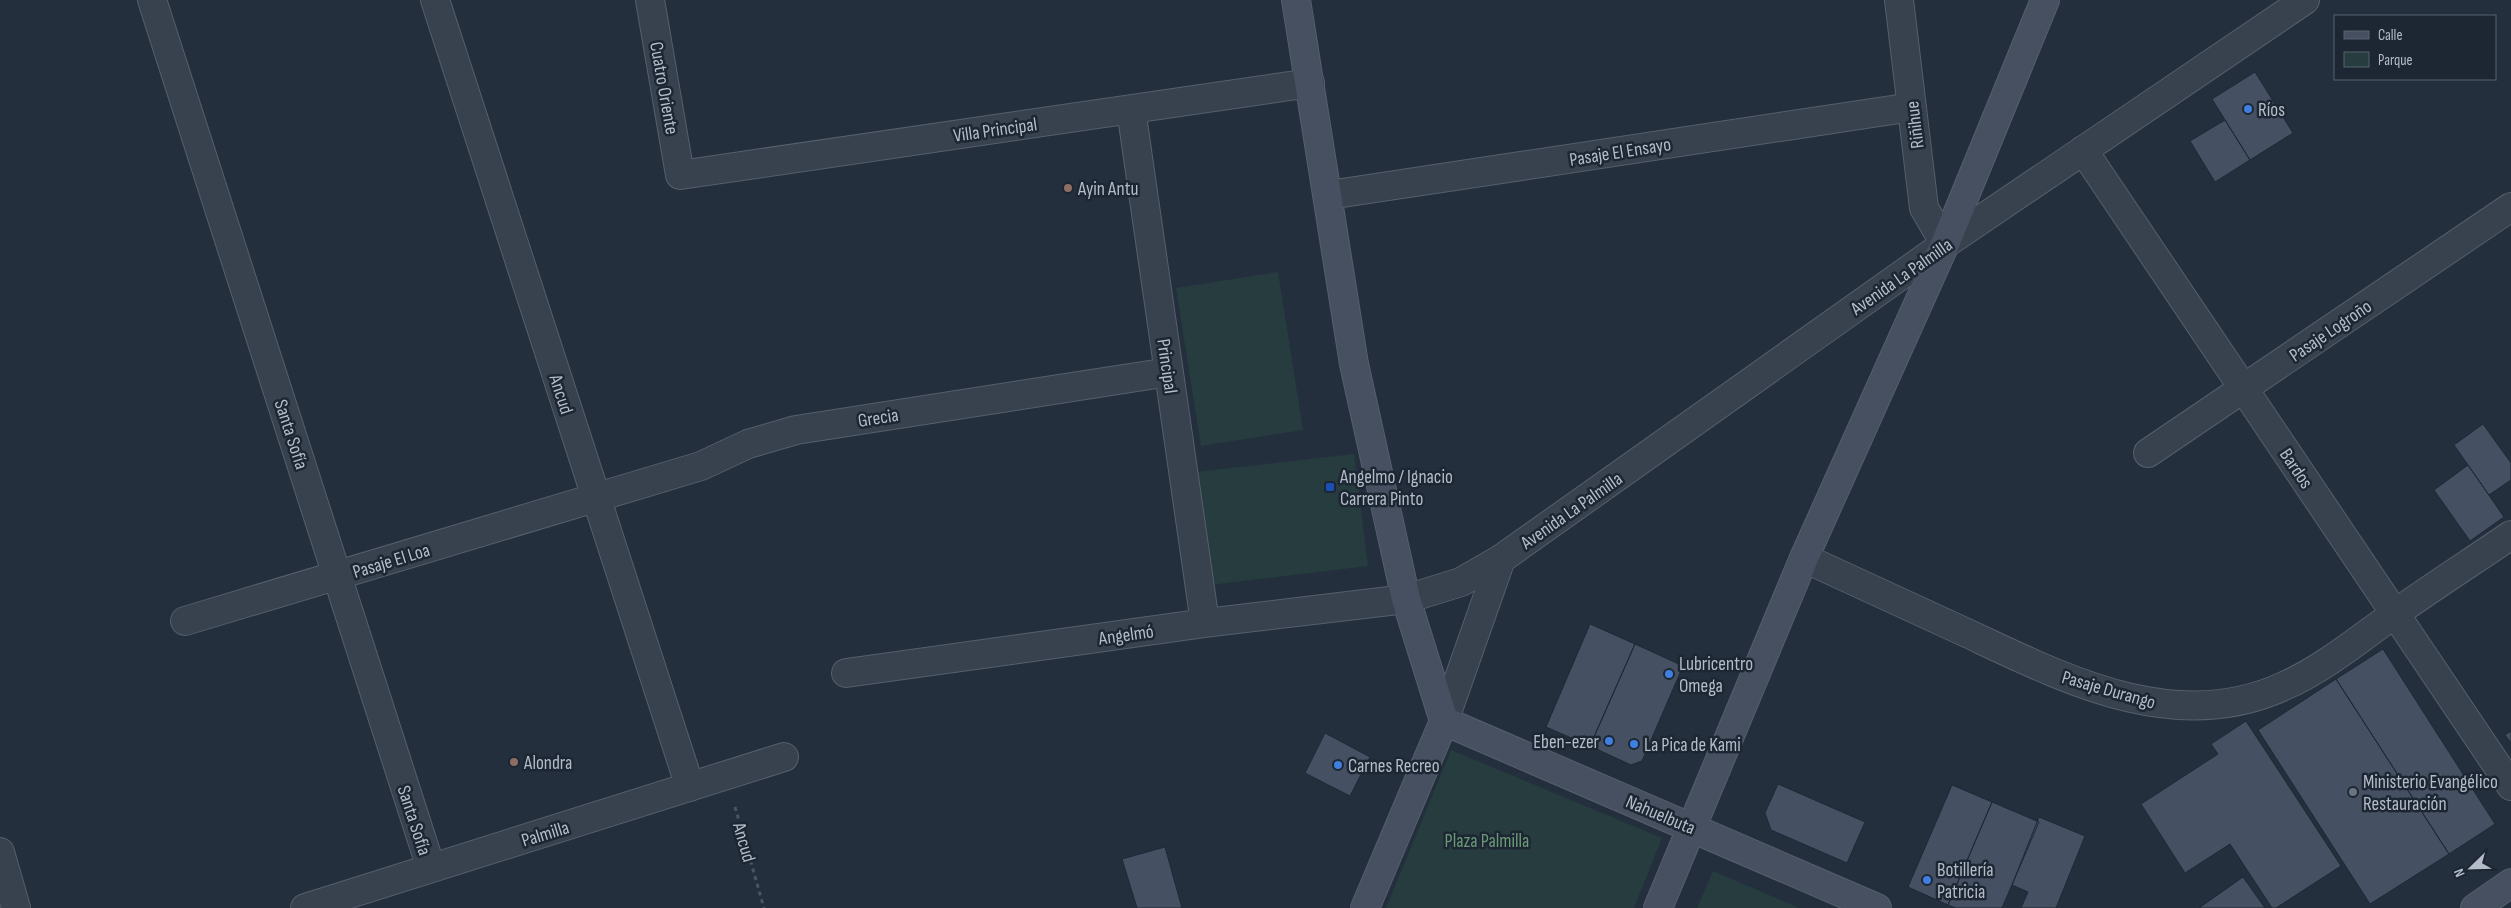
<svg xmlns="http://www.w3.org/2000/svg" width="2511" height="908" font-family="'Sofia Sans Condensed',sans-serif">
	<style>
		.green { fill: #263c3f }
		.building { fill: #455162; stroke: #1f2835 }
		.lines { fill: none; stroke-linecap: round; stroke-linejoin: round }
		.minor-casing { stroke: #565f6c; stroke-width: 30 }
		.tertiary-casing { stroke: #565f6c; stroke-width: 30 }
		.secondary-casing { stroke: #565f6c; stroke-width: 30 }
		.path { stroke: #44595c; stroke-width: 3; stroke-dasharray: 4 4; stroke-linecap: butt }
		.minor { stroke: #38414e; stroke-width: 28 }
		.tertiary { stroke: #38414e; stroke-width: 28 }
		.secondary { stroke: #465061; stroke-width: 28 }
		.shop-dot { fill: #3f7fe0; stroke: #1d2633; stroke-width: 2 }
		.education-dot { fill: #8d6e63; stroke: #1d2633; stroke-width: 2 }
		.transit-dot { fill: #1a4fb4; stroke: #1d2633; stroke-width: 2 }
		.worship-dot { fill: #6b7280; stroke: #1d2633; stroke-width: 2 }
		.labels { text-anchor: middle; stroke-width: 5; stroke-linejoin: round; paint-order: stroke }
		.street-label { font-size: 19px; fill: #b4bcc9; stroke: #1d2633 }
		.poi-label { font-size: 19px; fill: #b4bcc9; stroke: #1d2633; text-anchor: start }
		.park-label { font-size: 19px; fill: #6b9a76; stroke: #1d2633 }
	</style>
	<rect width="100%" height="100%" fill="#242f3e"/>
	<!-- green -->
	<path class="green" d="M1278 272 1303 430 1201 446 1176 288Z
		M1354 454 1368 566 1210 585 1196 472Z
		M1451 750 1662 838 1634 908H1386Z
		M1713 871 1799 908H1697Z"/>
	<!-- building -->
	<path class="building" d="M2255 72 2293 133 2250 160 2212 99Z
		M2225 120 2250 160 2215 182 2190 141Z
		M2483 424 2511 463V480L2489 495 2454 445Z
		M2468 465 2504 517 2470 541 2434 490Z
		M1590 624 1635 644 1590 746 1546 727Z
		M1635 644 1683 666 1642 761 1631 765 1590 746Z
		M2383 649 2495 824 2449 854 2336 679Z
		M2336 679 2449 854 2370 904 2258 730Z
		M2246 721 2341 866 2276 908H2272L2230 844 2185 873 2141 804 2218 754 2211 744Z
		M2511 731V743L2505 735Z
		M1325 733 1370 757 1350 796 1305 773Z
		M1778 784 1865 822 1847 863 1771 830 1765 813Z
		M1952 785 1992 802 1948 905 1908 887Z
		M1992 802 2039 822 2002 908H1956L1948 905Z
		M2039 817 2085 836 2056 908H2021L2028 892 2012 885Z
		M1165 847 1182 908H1137L1122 859Z
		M2243 877 2265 908H2199Z"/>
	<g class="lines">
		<defs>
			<path id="minor" d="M152 0 431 868
				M435 0 690 787
				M650 0 680 175 1310 83
				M1899 0 1924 208 1945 244
				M1131 109 1205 623
				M2083 150 2511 786
				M1329 195 1912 107
				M2148 453 2511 207
				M1804 558C1859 583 1914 609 1969 634 2067 680 2176 736 2284 686 2325 668 2360 638 2396 613 2434 586 2473 561 2511 535
				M185 621 701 466 748 444 796 430 1169 372
				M846 673 1205 623 1406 599
				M1444 721 1501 559
				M0 852 16 908
				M305 908 784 757"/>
			<path id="tertiary" d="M1406 599 1461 582 1501 559 1945 244 2305 0"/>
			<path id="secondary" d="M1296 0 1354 364 1406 599 1444 721 1365 908
				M1444 721 1877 908
				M1658 908 1804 558 1945 244 2045 0
				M2475 908 2511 883"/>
		</defs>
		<!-- minor casing -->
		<use href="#minor" class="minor-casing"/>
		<!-- tertiary casing -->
		<use href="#tertiary" class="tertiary-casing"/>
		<!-- secondary casing -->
		<use href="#secondary" class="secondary-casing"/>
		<!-- path -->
		<path class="path" d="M735 807 764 908"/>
		<!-- minor -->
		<use href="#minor" class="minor"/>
		<!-- tertiary -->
		<use href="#tertiary" class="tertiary"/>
		<!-- secondary -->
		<use href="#secondary" class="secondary"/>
	</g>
	<!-- markers -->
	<g class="shop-dot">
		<circle cx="2248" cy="109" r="5"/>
		<circle cx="1669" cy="674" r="5"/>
		<circle cx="1609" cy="741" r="5"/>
		<circle cx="1634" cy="744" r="5"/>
		<circle cx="1338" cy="765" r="5"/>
		<circle cx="1927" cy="880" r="5"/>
	</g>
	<g class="education-dot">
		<circle cx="1068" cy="188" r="5"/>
		<circle cx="514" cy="762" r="5"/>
	</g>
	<rect class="transit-dot" x="1325" y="482" width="10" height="10" rx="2.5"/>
	<circle class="worship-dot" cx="2353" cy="792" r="5"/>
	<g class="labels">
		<!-- street labels -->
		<g class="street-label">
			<text transform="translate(665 88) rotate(80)" y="7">Cuatro Oriente</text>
			<text transform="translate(1914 125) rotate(-97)" y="7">Riñihue</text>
			<text transform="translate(995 129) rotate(-8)" y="7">Villa Principal</text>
			<text transform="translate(1620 151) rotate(-9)" y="7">Pasaje El Ensayo</text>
			<text transform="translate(1901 276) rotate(-35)" y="7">Avenida La Palmilla</text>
			<text transform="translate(2330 330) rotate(-34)" y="7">Pasaje Logroño</text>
			<text transform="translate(1168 366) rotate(82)" y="7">Principal</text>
			<text transform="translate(562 394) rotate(72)" y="7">Ancud</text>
			<text transform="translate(878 417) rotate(-9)" y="7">Grecia</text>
			<text transform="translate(292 434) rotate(72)" y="7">Santa Sofía</text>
			<text transform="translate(2297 468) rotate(56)" y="7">Bardos</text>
			<text transform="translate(1571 510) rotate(-35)" y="7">Avenida La Palmilla</text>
			<text transform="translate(391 560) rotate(-17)" y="7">Pasaje El Loa</text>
			<text transform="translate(1126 634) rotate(-8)" y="7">Angelmó</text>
			<text transform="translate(2109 689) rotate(16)" y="7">Pasaje Durango</text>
			<text transform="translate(1661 814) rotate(23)" y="7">Nahuelbuta</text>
			<text transform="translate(415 820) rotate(72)" y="7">Santa Sofía</text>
			<text transform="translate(545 833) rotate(-17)" y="7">Palmilla</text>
			<text transform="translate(745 842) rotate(74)" y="7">Ancud</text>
		</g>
		<!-- poi labels -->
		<g class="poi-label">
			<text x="2258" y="116">Ríos</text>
			<text x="1078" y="195">Ayin Antu</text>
			<text x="1340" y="483">Angelmo / Ignacio<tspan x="1340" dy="22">Carrera Pinto</tspan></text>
			<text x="1679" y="670">Lubricentro<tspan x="1679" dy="22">Omega</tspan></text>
			<text x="1599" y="748" text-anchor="end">Eben-ezer</text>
			<text x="1644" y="751">La Pica de Kami</text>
			<text x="524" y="769">Alondra</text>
			<text x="1348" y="772">Carnes Recreo</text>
			<text x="2363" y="788">Ministerio Evangélico<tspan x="2363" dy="22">Restauración</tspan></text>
			<text x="1937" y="876">Botillería<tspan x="1937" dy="22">Patricia</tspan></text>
		</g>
		<!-- park labels -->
		<g class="park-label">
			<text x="1487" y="847">Plaza Palmilla</text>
		</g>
	</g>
	<!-- legend -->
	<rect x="2334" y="15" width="162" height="65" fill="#1d2633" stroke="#59626f"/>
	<rect x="2344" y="31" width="25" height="8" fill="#465061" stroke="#59626f"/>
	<text x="2378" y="40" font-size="15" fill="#b4bcc9">Calle</text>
	<rect x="2344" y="52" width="25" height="15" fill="#263c3f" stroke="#59626f"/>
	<text x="2378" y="65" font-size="15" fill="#b4bcc9">Parque</text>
	<!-- north arrow -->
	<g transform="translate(2471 868) rotate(247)" stroke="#1d2633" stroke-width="4" paint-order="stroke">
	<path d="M0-4L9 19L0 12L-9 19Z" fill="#b4bcc9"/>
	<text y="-8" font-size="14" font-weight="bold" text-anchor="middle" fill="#b4bcc9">N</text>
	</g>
</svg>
